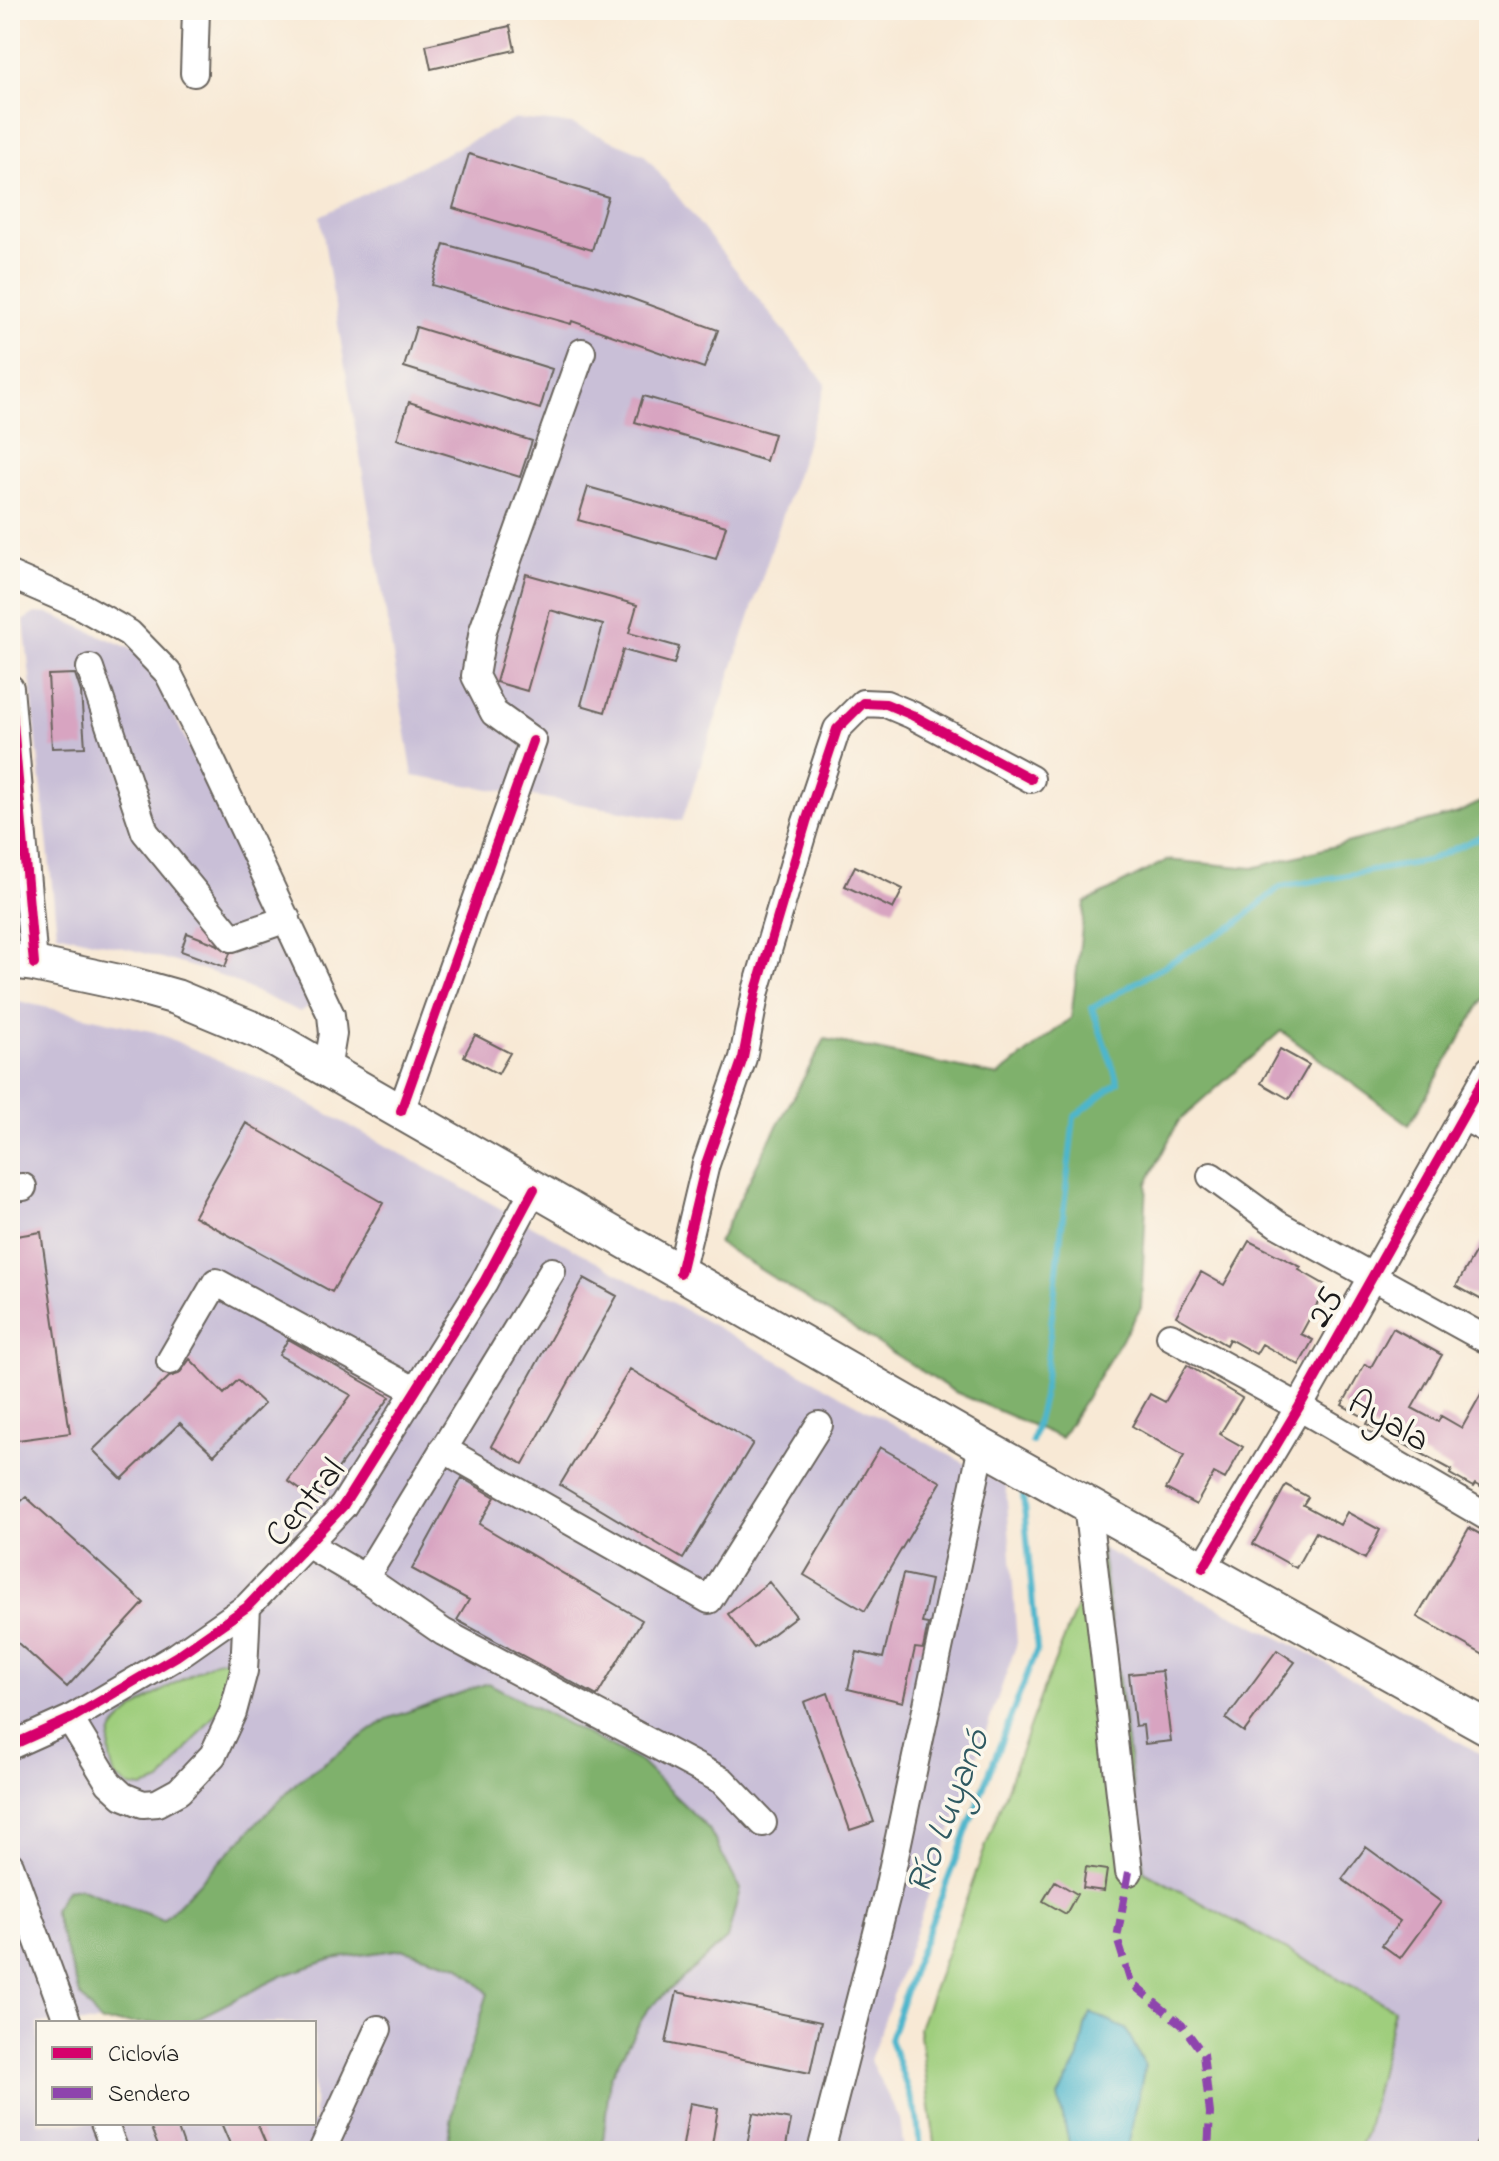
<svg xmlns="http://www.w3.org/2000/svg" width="1499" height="2161" font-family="'Indie Flower',sans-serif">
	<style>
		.industrial { fill: #c9bfd7; fill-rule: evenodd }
		.green { fill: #9fce7d; stroke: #5e754c; stroke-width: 2 }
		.forest { fill: #7fb16c; stroke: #4e6644; stroke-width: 2 }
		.water { fill: #4eb6cc; stroke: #356974; stroke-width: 2 }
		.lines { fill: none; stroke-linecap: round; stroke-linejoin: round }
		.stream { stroke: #4eb6cc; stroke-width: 6 }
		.building { fill: #d8a4c1 }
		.minor-casing { stroke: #69645d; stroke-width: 30 }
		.major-casing { stroke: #69645d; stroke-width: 38 }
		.minor { stroke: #fff; stroke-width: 26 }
		.major { stroke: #fff; stroke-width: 34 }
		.quiet { stroke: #8e44ad; stroke-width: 8; stroke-dasharray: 16 8; stroke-linecap: butt }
		.cycleway-casing { stroke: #fbf7ec; stroke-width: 15 }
		.cycleway { stroke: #d6006c; stroke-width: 10 }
		.labels { text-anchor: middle; stroke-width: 7; stroke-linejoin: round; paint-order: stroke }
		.street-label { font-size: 36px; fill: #1c1c1c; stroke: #fbf7ec }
		.water-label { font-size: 38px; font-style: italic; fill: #305a62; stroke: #fbf7ec }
	</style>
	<rect width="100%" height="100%" fill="#fbf7ec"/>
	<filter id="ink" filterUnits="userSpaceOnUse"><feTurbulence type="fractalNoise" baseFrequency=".0125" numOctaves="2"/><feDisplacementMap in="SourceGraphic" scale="16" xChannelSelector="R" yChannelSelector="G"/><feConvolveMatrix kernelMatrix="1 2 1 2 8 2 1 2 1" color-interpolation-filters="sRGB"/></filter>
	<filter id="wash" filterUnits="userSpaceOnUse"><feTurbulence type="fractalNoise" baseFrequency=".006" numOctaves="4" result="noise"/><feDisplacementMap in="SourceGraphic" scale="32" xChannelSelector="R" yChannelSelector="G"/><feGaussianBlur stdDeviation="1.8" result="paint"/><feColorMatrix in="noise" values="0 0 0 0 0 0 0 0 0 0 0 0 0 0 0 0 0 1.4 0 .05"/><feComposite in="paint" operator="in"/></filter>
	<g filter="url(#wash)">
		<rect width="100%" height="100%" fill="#f8e9d5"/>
		<!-- industrial -->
		<path class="industrial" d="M515 119 572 124 644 154 826 384 682 821 413 776 320 216Z
			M35 613 50 614 146 655 310 1006 300 1012 214 973 133 950 57 933 24 620Z
			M10 1002H22L155 1032 279 1087 1006 1486 1017 1643 870 2061 900 2119 904 2151H10ZM38 2023H314V2123H38Z
			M1101 1548 1307 1652 1489 1759V2151H1357L1366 2133 1394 2009 1144 1871Z"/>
		<!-- green -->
		<path class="green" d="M1101 1548 1144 1871 1394 2009 1366 2133 1357 2151H936L919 2028 1043 1690Z
			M226 1659 233 1667 226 1700 161 1782 143 1788 129 1786 115 1777C110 1762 107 1749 112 1733 120 1710 192 1674 215 1661Z"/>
		<!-- forest -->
		<path class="forest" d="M1489 798V990L1409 1125 1281 1031 1178 1122 1147 1183 1141 1308 1061 1438 955 1392 718 1243 766 1147 825 1039 998 1076 1071 1018 1085 903 1167 860 1253 868 1458 813Z
			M488 1683 639 1761 709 1829 740 1889 727 1939 647 2010 610 2077 602 2151H446L456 2094 488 1993 459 1966 402 1949 332 1959 282 1976 188 2023H101L80 1995 53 1910 66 1890 79 1888 163 1920 297 1782 387 1719Z"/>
		<!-- water -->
		<path class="water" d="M1091 2013 1126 2029 1145 2066 1127 2151H1071L1058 2097 1079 2058 1085 2026Z"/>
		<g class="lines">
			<!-- stream -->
			<path class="stream" d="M1032 1442 1043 1397 1074 1117 1118 1082 1092 1008 1236 924 1280 887 1427 861 1489 833
				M920 2151 917 2117 890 2039 914 1967 1037 1649 1022 1484"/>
		</g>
		<g id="blocks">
			<!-- building -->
			<path class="building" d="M510 26 515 50 431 69 426 45Z
				M469 154 608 197 592 250 453 208Z
				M444 244 597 286 718 330 704 368 572 321 571 324 432 285Z
				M416 327 552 369 540 409 404 367Z
				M643 396 774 434 766 461 635 422Z
				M409 402 532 441 520 477 397 439Z
				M588 487 726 526 716 559 578 520Z
				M526 574 637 605 629 633 679 647 674 664 623 650 605 712 581 705 603 625 550 610 527 691 496 682Z
				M75 674 81 692 85 747 52 748 48 675Z
				M855 866 903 889 893 909 845 886Z
				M187 933 216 944 230 953 225 967 181 951Z
				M475 1035 510 1053 498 1074 464 1056Z
				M1280 1049 1309 1065 1289 1099 1261 1083Z
				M246 1123 383 1203 332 1292 194 1216Z
				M1489 1229V1304L1456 1286Z
				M41 1232 70 1433 10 1441V1237Z
				M1249 1241 1301 1267 1299 1270 1327 1286 1301 1334 1313 1340 1299 1365 1262 1344 1256 1354 1229 1339 1226 1345 1176 1316 1201 1272 1224 1285Z
				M584 1278 617 1296 523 1464 491 1446Z
				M1393 1328 1442 1355 1412 1408 1438 1422 1441 1416 1462 1428 1489 1380V1492L1475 1484 1473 1487 1450 1474 1452 1470 1367 1424 1369 1420 1342 1405 1365 1364 1371 1367Z
				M288 1339 390 1397 315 1500 288 1481 351 1395 279 1355Z
				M190 1359 224 1394 238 1380 264 1404 214 1455 180 1423 122 1479 93 1450 169 1377 179 1374Z
				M1187 1365 1242 1398 1220 1434 1243 1447 1225 1479 1214 1473 1196 1505 1166 1489 1184 1456 1132 1426 1150 1394 1165 1402Z
				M630 1369 753 1443 683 1559 560 1485Z
				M880 1447 941 1482 865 1611 804 1575Z
				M462 1478 495 1497 479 1524 642 1620 597 1696 457 1620 469 1600 412 1569Z
				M1286 1485 1308 1497 1303 1505 1340 1525 1347 1512 1380 1530 1365 1559 1316 1532 1296 1568 1253 1544Z
				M26 1497 144 1603 67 1687 10 1636V1511Z
				M1469 1528 1489 1539V1658L1417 1617Z
				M903 1574 931 1580 922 1623 928 1624 923 1649 915 1648 903 1702 848 1689 857 1652 883 1658Z
				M769 1582 796 1616 754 1648 728 1614Z
				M1277 1650 1295 1662 1244 1732 1226 1719Z
				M1162 1671 1171 1741 1145 1744 1143 1725 1135 1726 1129 1674Z
				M828 1693 874 1822 850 1830 804 1702Z
				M1366 1847 1441 1902 1400 1958 1382 1945 1400 1921 1342 1879Z
				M1086 1867 1107 1870 1104 1891 1083 1888Z
				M1055 1881 1077 1894 1066 1914 1043 1901Z
				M677 1992 821 2022 810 2073 666 2043Z
				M690 2103 718 2108 711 2151H682Z
				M753 2113 791 2120 785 2151H746Z
				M149 2123H176L186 2151H160Z
				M221 2123H257L269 2151H233Z"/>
		</g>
	</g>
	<g filter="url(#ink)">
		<use href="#blocks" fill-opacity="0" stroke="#69645d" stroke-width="2"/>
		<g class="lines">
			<defs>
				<path id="minor" d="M194 73 196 10
					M10 575 79 605 129 633 168 673 199 734 331 1015 333 1034 327 1070
					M90 668 145 832 232 938 287 919
					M10 688 34 964
					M401 1111 533 741 494 713 475 676 483 630 582 352
					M1462 1116 1489 1131
					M1211 1176 1277 1224 1489 1341
					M10 1188 23 1187
					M680 1273 706 1164 743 1058 756 991 806 822 837 729 863 703 886 704 912 715 1031 779
					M1170 1336 1299 1407 1489 1518
					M170 1361 216 1282 416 1391
					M443 1449 709 1600 819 1425
					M1087 1504 1129 1872
					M307 1544 365 1578 443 1632 723 1781 763 1823
					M1203 1568 1299 1407 1489 1070
					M365 1578 552 1271
					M70 1719 109 1783 123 1796 143 1804 157 1803 179 1791 213 1755 233 1712 244 1671 247 1607
					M10 1746 70 1719 177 1656 247 1607 307 1544 343 1506 484 1282 534 1189
					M10 1865 68 2023
					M104 2123 115 2151
					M322 2151 378 2029
					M821 2151 887 1894 982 1446
					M1488 2151 1489 2149"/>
				<path id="major" d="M10 961 34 964 133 985 176 997 265 1034 982 1446 1489 1728"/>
			</defs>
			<!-- minor casing -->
			<use href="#minor" class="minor-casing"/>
			<!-- major casing -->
			<use href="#major" class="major-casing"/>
			<!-- minor -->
			<use href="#minor" class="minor"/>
			<!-- major -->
			<use href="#major" class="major"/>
			<!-- quiet -->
			<path class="quiet" d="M1129 1872 1117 1938 1131 1983 1182 2025 1203 2054 1210 2113 1208 2151"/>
			<defs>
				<path id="cycleway" d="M10 688 34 964
					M401 1111 533 741
					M680 1273 706 1164 743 1058 756 991 806 822 837 729 863 703 886 704 912 715 1031 779
					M1203 1568 1299 1407 1489 1070
					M10 1746 70 1719 177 1656 247 1607 307 1544 343 1506 484 1282 534 1189"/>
			</defs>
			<!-- cycleway casing -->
			<use href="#cycleway" class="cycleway-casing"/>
			<!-- cycleway -->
			<use href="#cycleway" class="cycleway"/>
		</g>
	</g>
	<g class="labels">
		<!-- street labels -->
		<g class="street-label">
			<text transform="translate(1323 1306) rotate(-61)" y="13">25</text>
			<text transform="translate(1390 1419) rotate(30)" y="13">Ayala</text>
			<text transform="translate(303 1501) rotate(-50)" y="13">Central</text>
		</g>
		<!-- water labels -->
		<g class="water-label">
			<text transform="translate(946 1811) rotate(-69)" y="13">Río Luyanó</text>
		</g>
	</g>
	<!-- margin -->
	<rect width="1499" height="2161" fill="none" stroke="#fbf7ec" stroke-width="40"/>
	<!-- legend -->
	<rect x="36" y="2021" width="280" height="104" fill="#fbf7ec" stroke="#a29f99" stroke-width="2"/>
	<rect x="52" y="2047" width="40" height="12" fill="#d6006c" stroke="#a29f99" stroke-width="2"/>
	<text x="108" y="2061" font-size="24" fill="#1c1c1c">Ciclovía</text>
	<rect x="52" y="2087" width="40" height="12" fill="#8e44ad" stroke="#a29f99" stroke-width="2"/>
	<text x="108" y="2101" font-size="24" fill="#1c1c1c">Sendero</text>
</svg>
